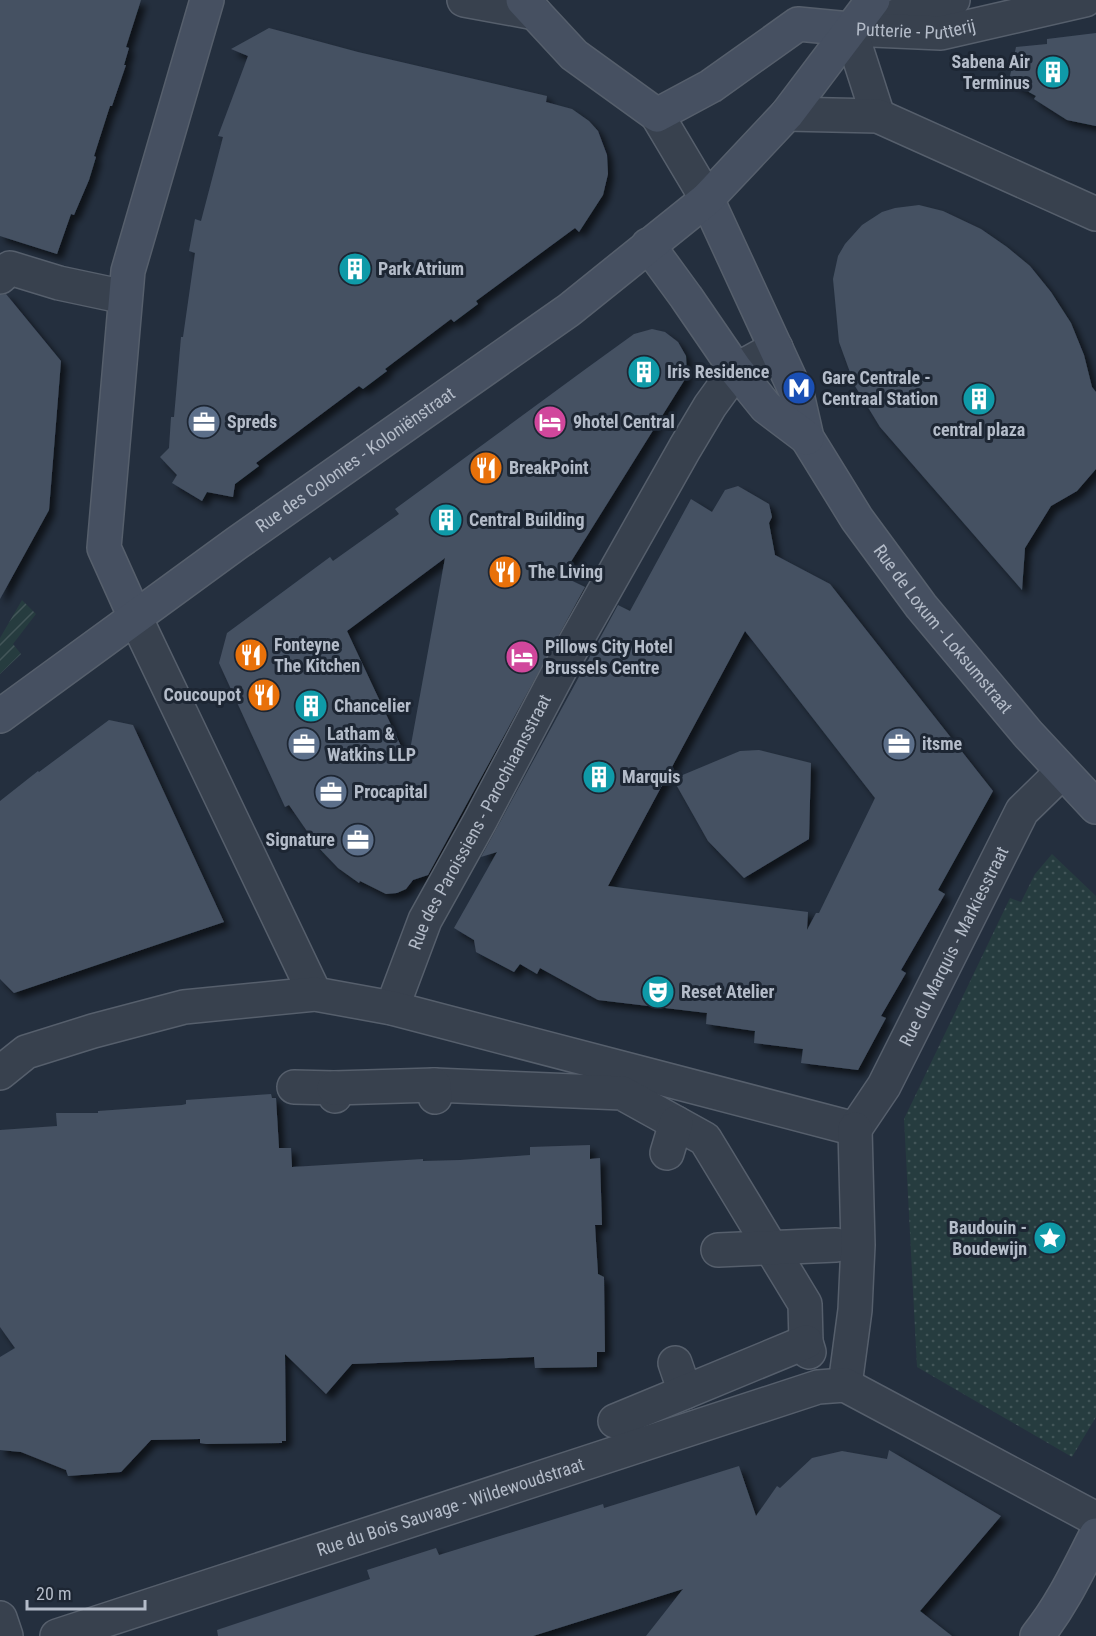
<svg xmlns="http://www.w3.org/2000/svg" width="1096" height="1636" font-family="'Roboto Condensed',sans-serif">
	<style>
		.grass { fill: url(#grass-dots) }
		.garden { fill: url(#garden-furrows) }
		.building { fill: #455162; fill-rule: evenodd; filter: url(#shadow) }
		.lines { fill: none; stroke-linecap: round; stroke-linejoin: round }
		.street-casing { stroke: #565f6c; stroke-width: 36 }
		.secondary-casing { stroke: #565f6c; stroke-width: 36 }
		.street { stroke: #38414e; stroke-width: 33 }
		.secondary { stroke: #465061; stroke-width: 33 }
		.labels { text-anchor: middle; stroke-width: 6; stroke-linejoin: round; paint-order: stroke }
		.street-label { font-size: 18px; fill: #b4bcc9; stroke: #1d2633 }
		.poi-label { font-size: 18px; font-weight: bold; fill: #b4bcc9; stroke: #1d2633; text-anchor: start }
	</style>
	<defs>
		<pattern id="grass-dots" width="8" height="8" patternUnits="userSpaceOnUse" patternTransform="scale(1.5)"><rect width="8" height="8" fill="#263c3f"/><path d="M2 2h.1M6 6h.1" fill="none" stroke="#435659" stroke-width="1.8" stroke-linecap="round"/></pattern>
		<pattern id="garden-furrows" width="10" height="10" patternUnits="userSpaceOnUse" patternTransform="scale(1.5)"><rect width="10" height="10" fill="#263c3f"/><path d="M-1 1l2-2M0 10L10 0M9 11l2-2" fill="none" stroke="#435659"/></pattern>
		<filter id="shadow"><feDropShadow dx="5.5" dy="5.5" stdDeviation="3" flood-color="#0009"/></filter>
	</defs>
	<rect width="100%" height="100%" fill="#242f3e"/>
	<!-- grass -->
	<path class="grass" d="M1052 854 1096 896V1417L1072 1457 917 1367 904 1119 1010 898 1021 902 1035 874Z"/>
	<!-- garden -->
	<path class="garden" d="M22 600 36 614 13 644 21 654 0 674V638Z"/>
	<!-- building -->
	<path class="building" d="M0 0H141L126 47 129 48 124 65H126L112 106H110L94 156 96 157 89 180 74 215 71 214 57 254 0 236Z
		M269 28 358 52 547 96 546 102 572 109 589 121 598 131 607 155 608 174 603 195 579 232 575 228 476 301 478 304 454 322 451 319 385 369 387 371 363 389 359 386 256 463 259 466 235 484 233 497 207 492 202 501 172 483 177 475 160 457 169 448 171 417H174L181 337H183L195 253 189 251 195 219 201 221 223 137 218 136 248 56 231 49Z
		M1096 33V126L1067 120 1034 99 1036 96 1009 81 1016 47 1047 44V39Z
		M919 205 943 211 981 229 1007 247 1030 266 1051 292 1071 323 1084 355 1092 387 1096 392V469L1077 491 1051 506 1025 548 1022 590 880 427 855 386 839 342 833 279 838 256 845 244 862 225 882 212 895 208Z
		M6 294 61 361 49 510 0 599V295Z
		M652 329 665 332 678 342 686 356 687 376 562 576 585 587 428 875 413 880 406 889 397 893 386 894 360 881 359 883 338 868 318 847 289 805 285 807 219 663 227 633 330 557 333 561 399 514 395 509 587 368 634 334ZM445 558 408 761 347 631Z
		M738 486 769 504 772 517 769 523 775 555 830 584 993 791 938 890 945 894 901 970 906 973 881 1016 886 1018 858 1070 801 1063 803 1049 754 1043 755 1031 706 1024 707 1013 598 1000 540 968 537 974 520 964 514 972 476 952 474 940 454 928 497 852 481 857 618 605 630 611 691 499 712 512 725 490ZM745 631 875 798 819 913H816L807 930 808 912 608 886Z
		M109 720 133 725 224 922 14 993 0 979V801L38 771 39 772Z
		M759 750 811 763 809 839 744 878 708 841 673 779 740 751Z
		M271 1094 272 1098H276L279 1148H291L292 1167 423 1159V1161L460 1160 530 1155V1147L590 1145V1159L600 1158 602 1225H595L598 1274 604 1277 605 1352H597V1367L535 1368 534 1357 352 1364 326 1394 285 1354 286 1441H282V1443L206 1444 200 1443V1439L151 1440 121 1472 68 1476 66 1470 21 1452 0 1450V1357L15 1348 0 1327V1130L57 1126 56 1113H98V1111L182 1105 186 1104V1100Z
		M889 1450 1001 1516 920 1611 952 1636H646L683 1589 533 1636H218L217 1630 370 1579 367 1570 436 1548 439 1555 603 1504 604 1508 739 1466 756 1516 777 1486 780 1488 812 1458 842 1451 887 1459Z"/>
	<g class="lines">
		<defs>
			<g id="street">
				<path d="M464 0 535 13"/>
				<path d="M878 21 953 0"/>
				<path id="s1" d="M850 29 941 33 1085 0"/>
				<path d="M850 29 878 116"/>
				<path d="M787 114 878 116 1096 214"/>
				<path d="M657 115 707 199"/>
				<path d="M0 277 10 268 59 283 125 297"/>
				<path d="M135 617 315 994"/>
				<path id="s2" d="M392 1008 425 920 480 821 563 664 685 448 710 406 736 370 776 348"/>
				<path d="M0 1073 26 1052 93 1031 184 1007 315 994 392 1008 855 1129"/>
				<path d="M434 1085 622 1093 705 1139 805 1304 806 1342 809 1352"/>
				<path d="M294 1087 334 1088 335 1096"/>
				<path d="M334 1088 434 1085 435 1097"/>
				<path id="s3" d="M855 1129 884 1086 1022 811 1062 772"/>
				<path d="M667 1153 676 1123"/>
				<path d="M718 1250 836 1245"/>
				<path d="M675 1363 685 1392"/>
				<path d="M845 1385 855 1310 858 1245 855 1129"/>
				<path d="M615 1421 806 1342"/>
				<path d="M0 1618 6 1636"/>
				<path id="s4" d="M57 1636 818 1387 845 1385 1096 1519"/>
			</g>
			<g id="secondary">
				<path d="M523 0 574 55 657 115 711 86 798 24 850 29"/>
				<path id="s5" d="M707 199 797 394 807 438 857 519 921 606 1028 734 1096 807"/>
				<path d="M648 245 686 297 736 370 766 407 807 438"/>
				<path d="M135 617 104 548 128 271 207 0"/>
				<path id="s6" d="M0 716 237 543 569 310 707 199 787 114 873 0"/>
				<path d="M1037 1636C1062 1605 1078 1570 1096 1535"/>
			</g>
		</defs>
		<!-- street casing -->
		<use href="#street" class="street-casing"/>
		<!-- secondary casing -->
		<use href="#secondary" class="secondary-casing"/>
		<!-- street -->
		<use href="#street" class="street"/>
		<!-- secondary -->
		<use href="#secondary" class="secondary"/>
	</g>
	<!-- icons -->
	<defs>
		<symbol id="building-disc" viewBox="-11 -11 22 22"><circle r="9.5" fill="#0f9aa8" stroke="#1d2633"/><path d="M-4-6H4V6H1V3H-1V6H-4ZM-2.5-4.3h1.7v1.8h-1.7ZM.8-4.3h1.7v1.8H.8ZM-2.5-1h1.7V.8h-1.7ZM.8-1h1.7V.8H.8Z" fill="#fff"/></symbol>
		<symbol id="metro-disc" viewBox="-11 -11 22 22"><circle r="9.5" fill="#1a4fb4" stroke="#1d2633"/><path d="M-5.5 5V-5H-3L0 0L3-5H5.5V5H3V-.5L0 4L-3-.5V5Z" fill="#fff"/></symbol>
		<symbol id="office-disc" viewBox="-11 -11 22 22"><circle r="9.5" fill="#5c6f8a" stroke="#1d2633"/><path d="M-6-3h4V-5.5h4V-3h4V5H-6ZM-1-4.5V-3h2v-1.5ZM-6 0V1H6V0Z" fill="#fff"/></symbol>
		<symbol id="hotel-disc" viewBox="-11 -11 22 22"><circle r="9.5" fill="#d1479c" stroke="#1d2633"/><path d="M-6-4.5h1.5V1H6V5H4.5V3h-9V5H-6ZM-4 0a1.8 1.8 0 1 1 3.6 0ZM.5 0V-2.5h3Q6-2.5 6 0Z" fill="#fff"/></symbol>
		<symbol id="restaurant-disc" viewBox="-11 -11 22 22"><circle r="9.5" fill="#e8710a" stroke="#1d2633"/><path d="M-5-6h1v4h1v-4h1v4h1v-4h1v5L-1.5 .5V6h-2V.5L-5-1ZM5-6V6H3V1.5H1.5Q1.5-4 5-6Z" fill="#fff"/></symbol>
		<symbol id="theatre-disc" viewBox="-11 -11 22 22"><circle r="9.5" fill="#0f9aa8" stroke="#1d2633"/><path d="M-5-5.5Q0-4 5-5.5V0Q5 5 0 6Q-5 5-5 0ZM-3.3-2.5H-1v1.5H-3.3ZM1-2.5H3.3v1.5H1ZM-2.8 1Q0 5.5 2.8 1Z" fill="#fff"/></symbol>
		<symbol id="sight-disc" viewBox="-11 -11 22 22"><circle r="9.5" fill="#0f9aa8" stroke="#1d2633"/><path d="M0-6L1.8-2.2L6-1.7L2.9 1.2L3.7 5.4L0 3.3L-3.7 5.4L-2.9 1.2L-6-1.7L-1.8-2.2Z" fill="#fff"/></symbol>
	</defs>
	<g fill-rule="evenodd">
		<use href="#building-disc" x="1034" y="53" width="38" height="38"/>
		<use href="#building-disc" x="336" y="250" width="38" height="38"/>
		<use href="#building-disc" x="625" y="353" width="38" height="38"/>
		<use href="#metro-disc" x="780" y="369" width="38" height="38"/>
		<use href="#building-disc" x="960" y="380" width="38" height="38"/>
		<use href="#office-disc" x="185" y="403" width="38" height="38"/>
		<use href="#hotel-disc" x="531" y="403" width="38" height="38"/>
		<use href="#restaurant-disc" x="467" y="449" width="38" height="38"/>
		<use href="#building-disc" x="427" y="501" width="38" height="38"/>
		<use href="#restaurant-disc" x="486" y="553" width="38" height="38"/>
		<use href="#restaurant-disc" x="232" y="636" width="38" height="38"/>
		<use href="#hotel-disc" x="503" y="638" width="38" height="38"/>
		<use href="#restaurant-disc" x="245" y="676" width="38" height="38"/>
		<use href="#building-disc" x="292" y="687" width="38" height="38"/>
		<use href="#office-disc" x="285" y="725" width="38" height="38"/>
		<use href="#office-disc" x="880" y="725" width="38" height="38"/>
		<use href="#building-disc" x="580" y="758" width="38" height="38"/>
		<use href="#office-disc" x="312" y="773" width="38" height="38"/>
		<use href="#office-disc" x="339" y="821" width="38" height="38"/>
		<use href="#theatre-disc" x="639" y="973" width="38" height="38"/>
		<use href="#sight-disc" x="1031" y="1219" width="38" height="38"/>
	</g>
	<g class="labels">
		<!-- street labels -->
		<g class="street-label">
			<text dy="6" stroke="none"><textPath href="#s1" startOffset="66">Putterie - Putterij</textPath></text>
			<text dy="6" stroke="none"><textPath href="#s6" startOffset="438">Rue des Colonies - Koloniënstraat</textPath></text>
			<text dy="6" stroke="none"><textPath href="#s5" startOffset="495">Rue de Loxum - Loksumstraat</textPath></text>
			<text dy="6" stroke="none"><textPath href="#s2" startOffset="206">Rue des Paroissiens - Parochiaansstraat</textPath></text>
			<text dy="6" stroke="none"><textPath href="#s3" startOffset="208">Rue du Marquis - Markiesstraat</textPath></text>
			<text dy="6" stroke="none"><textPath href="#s4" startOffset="414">Rue du Bois Sauvage - Wildewoudstraat</textPath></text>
		</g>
		<!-- poi labels -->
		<g class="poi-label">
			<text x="1030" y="68" text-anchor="end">Sabena Air<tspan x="1030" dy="21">Terminus</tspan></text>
			<text x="378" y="275">Park Atrium</text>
			<text x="667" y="378">Iris Residence</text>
			<text x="822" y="384">Gare Centrale -<tspan x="822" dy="21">Centraal Station</tspan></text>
			<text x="227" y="428">Spreds</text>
			<text x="573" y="428">9hotel Central</text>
			<text x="979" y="436" text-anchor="middle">central plaza</text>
			<text x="509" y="474">BreakPoint</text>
			<text x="469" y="526">Central Building</text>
			<text x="528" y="578">The Living</text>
			<text x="274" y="651">Fonteyne<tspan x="274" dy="21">The Kitchen</tspan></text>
			<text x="545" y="653">Pillows City Hotel<tspan x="545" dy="21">Brussels Centre</tspan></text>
			<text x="241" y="701" text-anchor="end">Coucoupot</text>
			<text x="334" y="712">Chancelier</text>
			<text x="327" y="740">Latham &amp;<tspan x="327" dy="21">Watkins LLP</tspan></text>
			<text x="922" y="750">itsme</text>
			<text x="622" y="783">Marquis</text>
			<text x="354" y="798">Procapital</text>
			<text x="335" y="846" text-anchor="end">Signature</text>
			<text x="681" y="998">Reset Atelier</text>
			<text x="1027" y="1234" text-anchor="end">Baudouin -<tspan x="1027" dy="21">Boudewijn</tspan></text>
		</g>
	</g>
	<!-- scale -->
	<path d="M27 1600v9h118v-9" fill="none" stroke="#b4bcc9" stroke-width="3"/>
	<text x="36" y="1600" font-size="18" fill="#b4bcc9" stroke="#1d2633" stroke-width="4.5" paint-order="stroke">20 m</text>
</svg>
